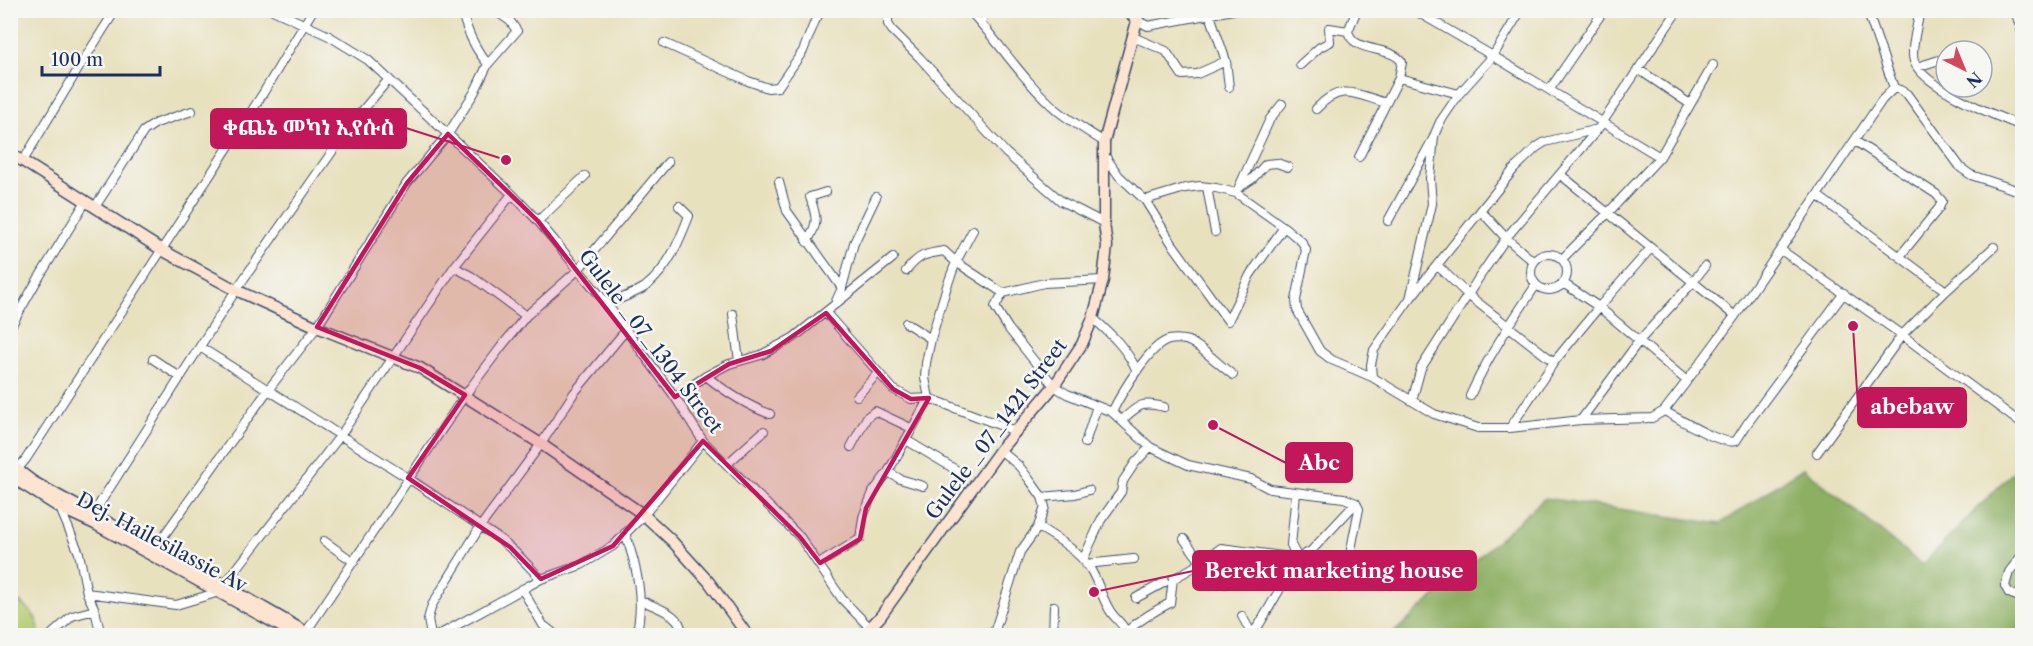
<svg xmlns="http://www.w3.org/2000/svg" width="2033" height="646" font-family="'Libre Caslon Text','Noto Serif Ethiopic',serif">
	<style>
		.green { fill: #b2cb70; stroke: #667d67; stroke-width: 1.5 }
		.forest { fill: #8daf62; stroke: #546f60; stroke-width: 1.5 }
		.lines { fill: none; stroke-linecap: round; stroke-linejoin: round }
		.street-casing { stroke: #3a4a6c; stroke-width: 10 }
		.secondary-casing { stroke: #3a4a6c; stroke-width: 13 }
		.street { stroke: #fff; stroke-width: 8 }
		.secondary { stroke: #fde4d1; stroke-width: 10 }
		.marked { fill: #c2185b; fill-opacity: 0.2; stroke: #c2185b; stroke-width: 4.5; stroke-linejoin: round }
		.labels { text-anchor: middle; stroke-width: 5; stroke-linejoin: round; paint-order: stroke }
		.street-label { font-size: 20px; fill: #1b2f5e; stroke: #f6f6f2 }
		.leader { fill: none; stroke: #c2185b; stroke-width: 2 }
		.callout-dot { fill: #c2185b; stroke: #f6f6f2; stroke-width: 2 }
		.callout { fill: #c2185b; stroke: #c2185b; stroke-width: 2 }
		.callout-label { font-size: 21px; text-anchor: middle; font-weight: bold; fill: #fff }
	</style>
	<rect width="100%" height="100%" fill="#f6f6f2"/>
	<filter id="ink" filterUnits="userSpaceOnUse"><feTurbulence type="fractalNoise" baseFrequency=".0167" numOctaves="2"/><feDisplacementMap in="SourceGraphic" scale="12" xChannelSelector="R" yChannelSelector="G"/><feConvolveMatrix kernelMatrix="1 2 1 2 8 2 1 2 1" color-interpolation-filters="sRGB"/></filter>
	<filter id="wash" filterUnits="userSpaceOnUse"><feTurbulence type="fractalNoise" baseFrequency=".008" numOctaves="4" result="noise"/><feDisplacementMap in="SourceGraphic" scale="24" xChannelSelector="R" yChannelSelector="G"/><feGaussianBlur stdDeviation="1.35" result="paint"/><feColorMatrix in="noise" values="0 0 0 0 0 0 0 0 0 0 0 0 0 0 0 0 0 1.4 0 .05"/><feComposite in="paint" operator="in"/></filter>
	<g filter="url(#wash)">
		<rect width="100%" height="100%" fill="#e8e1be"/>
		<!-- green -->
		<path class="green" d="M10 596C26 606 40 615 39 635H11Z"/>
		<!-- forest -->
		<path class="forest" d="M2022 463V635L1390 636 1545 498 1720 524 1803 468 1922 565Z"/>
	</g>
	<g filter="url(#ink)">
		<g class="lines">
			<defs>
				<path id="street" d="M273 10 329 36 368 60 512 194 538 221 607 304 675 397 703 441 800 537 842 599 878 636
					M450 10 463 16
					M888 10V24L892 30 920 58 1006 153 1061 201 1104 223
					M969 10C1000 43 1024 82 1058 111 1072 122 1089 132 1104 142
					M1357 10 1348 31C1353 54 1391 45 1402 62L1399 78 1359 157
					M1414 10 1493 56 1660 157
					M1867 10 1894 88
					M1920 10C1918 23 1910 50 1914 61 1921 86 1998 117 2022 126
					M2015 10 2022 33
					M1210 15 1226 61 1229 87
					M1138 21 1148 26 1233 10
					M981 23 985 10
					M1133 37 1166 51 1182 75 1197 74 1226 61
					M664 43 748 81 768 88 778 87 803 51 815 21 821 10
					M488 64 517 31 510 21 494 10
					M1300 65 1320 47 1330 42 1329 28 1348 31
					M1917 67 1939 60H1946
					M1638 69 1690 104
					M1399 78 1459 94
					M1894 88 1900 90 1907 94 1961 168 1971 175 2022 192
					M1550 89 1604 10
					M1316 109C1341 82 1355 94 1386 103
					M1855 141 1936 194 1942 201 1939 208 1900 256
					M1103 153 1119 176 1145 200 1171 242 1228 321 1250 275 1284 227
					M23 161 80 66 111 17 113 10
					M1561 175 1735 316
					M779 182 787 211 842 288 836 301
					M1207 187 1215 232
					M1239 187 1270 119 1282 104
					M1240 187 1252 179 1266 164 1277 163 1288 167
					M1818 196 1946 291
					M1145 200 1185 188 1200 186 1216 188 1236 193 1284 227 1302 242 1306 250 1296 300 1297 310 1320 351 1332 360 1372 377 1434 414 1478 428H1510L1581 420 1652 418 1664 411 1687 381 1735 316 1882 100 1894 88
					M95 207 144 131 156 123 192 111
					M1481 211 1506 238 1534 262
					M538 221 585 176
					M1388 221 1434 137
					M807 242C819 222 817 218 810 197L826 192
					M1781 250 1902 335 2022 424
					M1531 272a18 18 0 1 1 36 0a18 18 0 1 1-36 0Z
					M1562 259 1607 214 1660 157 1713 65
					M1438 266 1468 295 1554 362
					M454 267 471 276 526 316
					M906 271C919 255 924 254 944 251L956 262 1003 293
					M1103 280 1044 283 1003 293 995 307 1008 328 1054 386 1067 394 1112 412 1150 447 1188 465 1251 479 1270 489 1344 498 1356 503 1359 509 1351 549
					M1563 283 1599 307 1687 381
					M842 288 854 243 876 197
					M1410 299 1432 204 1430 179 1434 136 1440 122 1459 94 1493 56 1521 10
					M607 304C619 299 634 294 645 287 668 269 679 242 689 216L679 206
					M10 305 19 312
					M826 313 893 389 911 399 929 398 1015 431
					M733 314 739 361
					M1093 318C1111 334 1127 349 1137 371
					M906 323 931 339
					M10 328 35 284 86 201
					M200 347 408 478 501 540 519 556 541 579
					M153 359 180 377
					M706 376C726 392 745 405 770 414
					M1372 377 1371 365 1374 350 1409 300 1514 169 1537 147 1545 142 1598 129
					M857 396 878 373
					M1470 396C1488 356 1512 321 1536 285
					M675 397 706 376 729 364 761 355 793 338 893 258
					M1412 401 1421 368 1480 276 1506 238 1598 129 1676 13
					M1664 411C1679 418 1721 446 1736 441L1747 424 1844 293
					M1112 412C1121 394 1150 344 1169 340 1174 339 1184 339 1188 341 1197 343 1223 368 1233 375
					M1122 420C1139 405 1141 401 1164 407
					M1581 420 1639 341 1693 282 1705 266
					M1510 428 1554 362 1599 307 1651 248
					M906 440 963 474
					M1085 443 1097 406
					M851 447 867 417 875 411 911 428
					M1817 453 1902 335 1946 291 1994 247
					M727 464 764 431
					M17 470 26 459 262 95 313 10
					M888 472 900 479 923 486
					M10 492 17 482
					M1042 497 1075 494 1089 490
					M60 508 79 553 87 593 95 610 101 636
					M93 514 236 290 352 123 389 79
					M1038 527C1056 537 1077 550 1089 567 1098 580 1101 596 1109 609 1114 619 1125 624 1128 636
					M625 533C637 567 645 600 636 636
					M1184 539 1201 562
					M324 541 354 562
					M155 548 268 390 317 327 407 183 448 134 474 93 488 64C474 48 467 30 461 10
					M2022 555 2009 572 2005 586 2009 593 2022 598
					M1083 560 1101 520 1121 492 1123 481 1135 463 1150 447
					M820 563 860 539 863 517 873 492 888 472 929 398 925 378 926 363 931 339 947 286 956 262 973 230
					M1086 564 1134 559
					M1225 584 1236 569 1245 551
					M224 585 340 436 454 267 512 194
					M522 589 543 625 557 636
					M87 593 176 605 219 592
					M1136 598 1165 582
					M640 600C655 607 686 615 681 636
					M1242 616 1249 629 1253 632
					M1127 631C1140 620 1154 611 1170 603L1173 579 1194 567 1221 548 1298 558 1311 551 1356 503
					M306 632 465 395 501 347 526 316 578 270 668 162
					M50 636 72 616 95 610
					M431 636 428 619 432 605 480 527 541 444 574 393 626 330
					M437 636 541 579 581 565 613 546 644 515 703 441
					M993 636 1020 552 1038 527 1045 507 1042 497 1029 479 1019 466 1000 450
					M1053 636 1054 606
					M1250 636 1259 625 1298 558 1291 545 1296 493"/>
				<path id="secondary" d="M1126 10 1138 21
					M10 153 162 250 236 290 317 327 420 368 541 444 644 515 671 540 709 582 748 636
					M10 464 32 481 59 496 224 585 313 636
					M10 476 60 508 95 524 298 636
					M862 636 880 617 1000 450 1054 386 1082 344 1093 318 1103 280 1107 246 1104 223V142L1140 10"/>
			</defs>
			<!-- street casing -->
			<use href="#street" class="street-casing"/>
			<!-- secondary casing -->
			<use href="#secondary" class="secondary-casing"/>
			<!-- street -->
			<use href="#street" class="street"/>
			<!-- secondary -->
			<use href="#secondary" class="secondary"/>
		</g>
	</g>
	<!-- marked area -->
	<path class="marked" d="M448 134 538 221 675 397 729 364 771 351 826 313 893 389 911 399 929 398 866 508 860 539 820 563 800 537 703 441 613 546 541 579 510 547 408 478 465 395 420 368 317 327 407 183Z"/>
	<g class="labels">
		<!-- street labels -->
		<g class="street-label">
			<text transform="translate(651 341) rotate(53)" y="7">Gulele _07_1304 Street</text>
			<text transform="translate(996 429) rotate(-53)" y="7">Gulele _07_1421 Street</text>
			<text transform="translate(162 542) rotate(28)" y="7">Dej. Hailesilassie Av</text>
		</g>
	</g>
	<!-- callouts -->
	<path class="leader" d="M506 160L406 128M1853 326L1858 407M1213 425L1286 463M1094 592L1193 571"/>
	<g class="callout-dot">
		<circle cx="506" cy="160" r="6"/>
		<circle cx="1853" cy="326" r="6"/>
		<circle cx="1213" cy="425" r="6"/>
		<circle cx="1094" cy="592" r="6"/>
	</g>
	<g class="callout">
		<rect x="211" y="109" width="195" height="39" rx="6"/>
		<rect x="1858" y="388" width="108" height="39" rx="6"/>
		<rect x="1286" y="443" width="66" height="39" rx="6"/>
		<rect x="1193" y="551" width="283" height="39" rx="6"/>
	</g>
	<g class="callout-label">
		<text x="309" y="135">ቀጨኔ መካነ ኢየሱስ</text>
		<text x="1912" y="414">abebaw</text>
		<text x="1319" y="470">Abc</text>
		<text x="1334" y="578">Berekt marketing house</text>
	</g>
	<!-- margin -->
	<rect width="2033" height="646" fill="none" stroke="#f6f6f2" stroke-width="36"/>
	<!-- north arrow -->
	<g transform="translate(1964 69) rotate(137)"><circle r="28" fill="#f6f6f2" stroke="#9ea6b7" stroke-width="1.5"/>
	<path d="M0-4.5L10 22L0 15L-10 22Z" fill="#d1495b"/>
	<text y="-9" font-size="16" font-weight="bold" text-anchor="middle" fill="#1b2f5e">N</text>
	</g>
	<!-- scale -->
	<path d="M42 66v9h118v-9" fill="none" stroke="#1b2f5e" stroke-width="3"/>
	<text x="51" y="66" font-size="18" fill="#1b2f5e" stroke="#f6f6f2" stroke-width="4.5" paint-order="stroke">100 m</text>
</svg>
